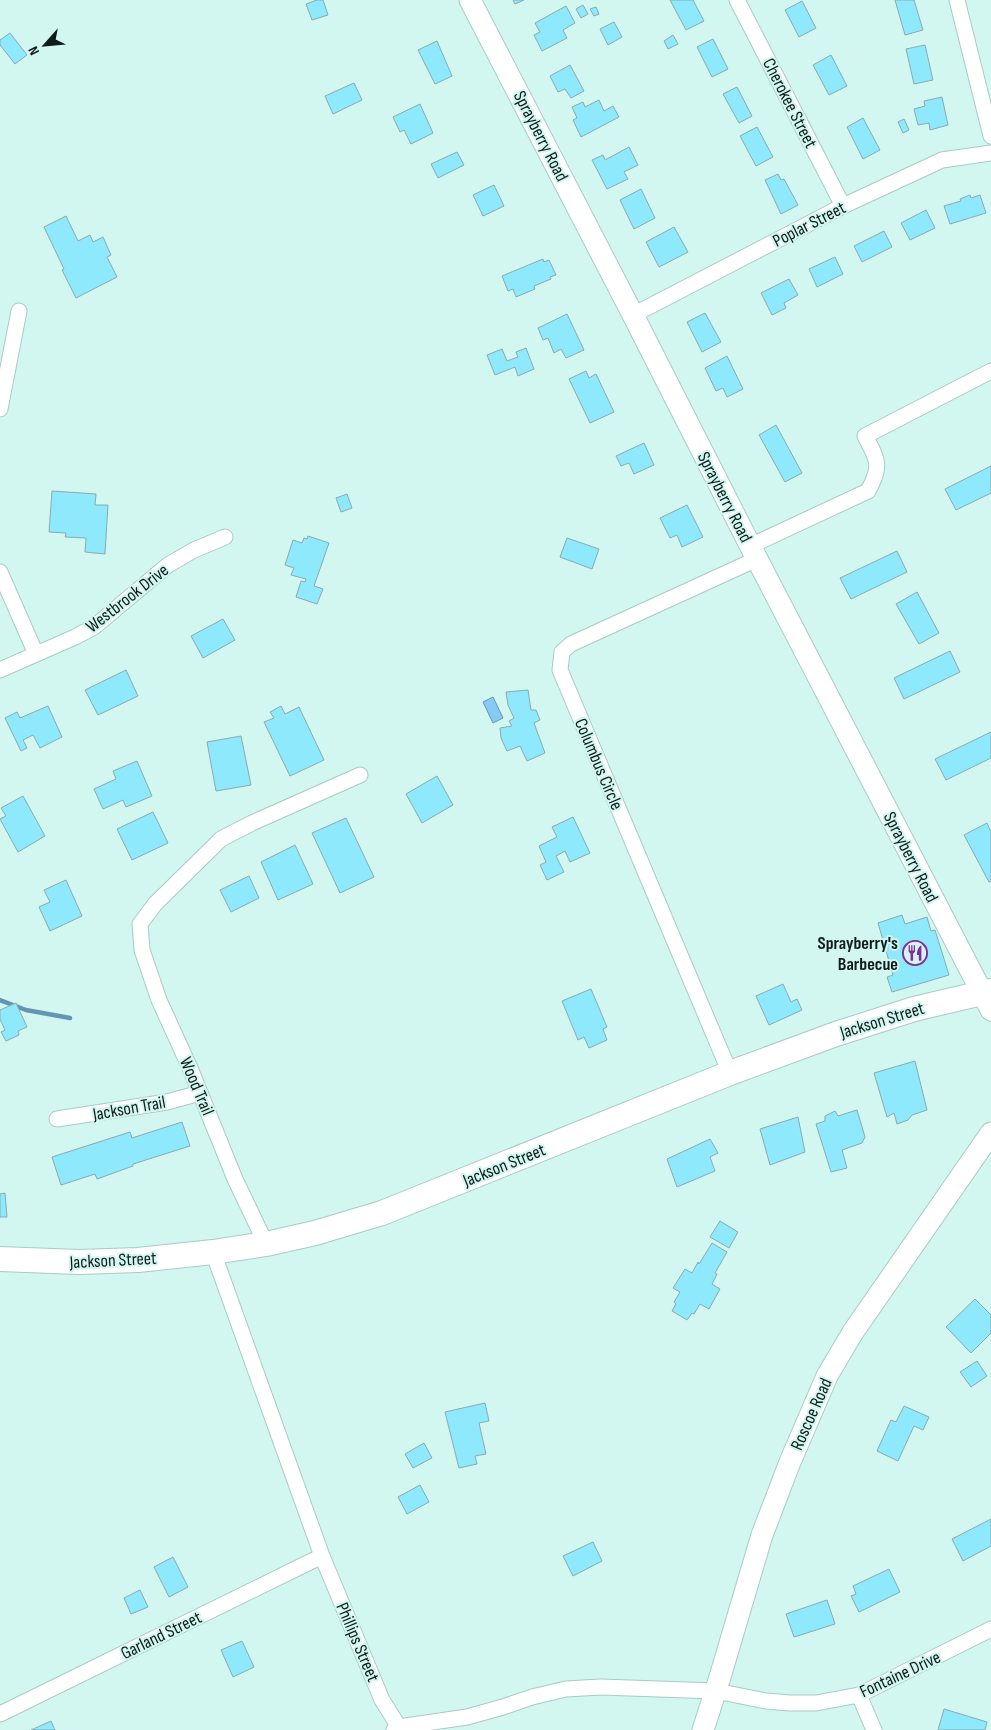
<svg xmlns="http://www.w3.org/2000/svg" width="991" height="1730" font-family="'Sofia Sans Condensed',sans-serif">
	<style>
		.water { fill: #88caf6; stroke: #6496b4 }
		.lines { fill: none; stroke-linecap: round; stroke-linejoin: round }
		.stream { stroke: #6496b4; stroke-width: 4.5 }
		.building { fill: #8de9fb; stroke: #89abb2 }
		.street-casing { stroke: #a8cbc5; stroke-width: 17 }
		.secondary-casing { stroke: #a8cbc5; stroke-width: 23 }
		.primary-casing { stroke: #a8cbc5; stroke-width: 26 }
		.street { stroke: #fff; stroke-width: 15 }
		.secondary { stroke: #fff; stroke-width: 21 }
		.primary { stroke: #fff; stroke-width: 24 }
		.labels { text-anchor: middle; stroke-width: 4; stroke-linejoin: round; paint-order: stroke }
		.street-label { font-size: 18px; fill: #0f1c1a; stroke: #d2f6f0 }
		.poi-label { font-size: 18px; font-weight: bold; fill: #0f1c1a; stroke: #d2f6f0; text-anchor: end }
	</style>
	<rect width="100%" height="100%" fill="#d2f6f0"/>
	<!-- water -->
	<path class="water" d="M493 697 503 718 493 723 483 702Z"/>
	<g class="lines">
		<!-- stream -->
		<path class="stream" d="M0 1000 26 1010 70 1018"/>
	</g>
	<!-- building -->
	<path class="building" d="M317 0H323L328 15 312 20 306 4Z
		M513 0H524L515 4Z
		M670 0H693L704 21 686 30Z
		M895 0H914L923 30 905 35Z
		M802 1 816 28 799 37 785 10Z
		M583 5 588 14 581 18 576 9Z
		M566 6 575 23 563 30 567 38 542 51 534 35 540 32 535 23Z
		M596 7 599 14 594 16 590 9Z
		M614 22 622 37 608 45 600 29Z
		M10 33 27 55 15 64 0 45V40Z
		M673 35 678 44 668 49 664 41Z
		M713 39 728 69 712 77 697 47Z
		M437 41 452 76 435 84 418 50Z
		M925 45 933 80 914 84 906 49Z
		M831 55 847 86 829 95 813 65Z
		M570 65 584 91 571 98 565 89 558 92 550 76Z
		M354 83 362 100 333 114 325 96Z
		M737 87 752 116 739 123 723 94Z
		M942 97 948 125 930 130 929 123 918 125 914 109 925 106 924 101Z
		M599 100 604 111 613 106 619 117 581 137 573 120 577 118 572 107 583 102 585 107Z
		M420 104 433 133 411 144 404 130 400 132 393 117Z
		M863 118 880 150 863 159 847 127Z
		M904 119 909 130 903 133 898 122Z
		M757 127 773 157 756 166 740 136Z
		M629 147 638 165 624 172 628 179 607 189 592 160 603 155 605 160Z
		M457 152 464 165 438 178 431 164Z
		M778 174 781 180 784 179 798 205 781 214 765 180Z
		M494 185 504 206 483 216 473 195Z
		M641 189 655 218 634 229 620 200Z
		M970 195 971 198 980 195 986 213 950 224 944 206 961 201 960 199Z
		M926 210 935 228 910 240 901 223Z
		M66 216 78 241 90 235 93 242 103 237 111 255 107 257 117 277 76 298 62 270 64 269 44 227Z
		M674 227 688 252 659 267 646 242Z
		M884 231 892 247 862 262 854 246Z
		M835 257 843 274 817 287 809 269Z
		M543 259 544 262 549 260 556 275 550 277 551 279 534 286 535 289 516 297 513 289 508 291 502 276Z
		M789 279 798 295 784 303 786 308 772 315 761 293Z
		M705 313 721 342 702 352 687 322Z
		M567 314 584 350 566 358 561 349 554 353 548 338 543 340 538 328Z
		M526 348 534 369 518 376 515 367 495 375 487 355 502 349 507 361 518 357 516 352Z
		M727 356 743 389 727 397 723 388 716 391 705 368Z
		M586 371 589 378 596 374 614 412 590 423 569 379Z
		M776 425 802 473 785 482 759 435Z
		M644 443 654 465 634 474 629 463 621 466 616 456Z
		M991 466V493L956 510 945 489Z
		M52 491 96 494 95 505H108L105 554 85 552 86 538 65 537 66 533 49 532Z
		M347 494 352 508 341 512 336 498Z
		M687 505 703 537 682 547 677 535 670 538 660 518Z
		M308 536 329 543 314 586 323 589 317 604 296 597 301 581 305 582 306 579 291 575 294 568 285 565 293 540 302 543 304 538 307 539Z
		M567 538 599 549 592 569 560 557Z
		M897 551 907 572 851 599 840 578Z
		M917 592 939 633 919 644 896 604Z
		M223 619 235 640 203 658 191 636Z
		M950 651 960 672 904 699 894 678Z
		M126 670 138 696 98 715 85 690Z
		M528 690 531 710H536L540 720 534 723 545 753 527 761 520 746 507 751 501 738 500 728 512 726 509 721 514 718 508 705 506 692Z
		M48 706 62 737 40 748 33 735 23 740 27 748 21 751 5 718 17 712 20 718Z
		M281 706 285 714 299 707 324 760 290 776 264 722 274 718 270 712Z
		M991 732V758L946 780 935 759Z
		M241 736 251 785 216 791 207 742Z
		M137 761 152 796 126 807 123 800 103 809 94 789 116 779 113 771Z
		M437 776 453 805 422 823 406 794Z
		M23 796 45 836 18 852 0 819 6 816 1 808Z
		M153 812 168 843 132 860 117 829Z
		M573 817 590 853 570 862 565 851 556 856 564 872 547 880 540 865 546 862 539 846 557 837 552 827Z
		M346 818 374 877 340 893 312 833Z
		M987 823 991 832V881L989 882 964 835Z
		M295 845 313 884 278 900 261 862Z
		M249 876 259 898 231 912 220 890Z
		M66 880 82 916 50 931 39 907 50 902 44 890Z
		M902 915 905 924 927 917 931 931 935 930 949 975 892 992 887 977 893 975 878 923Z
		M783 984 791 1002 797 999 802 1010 769 1025 756 996Z
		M591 989 607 1027 603 1029 607 1040 589 1048 584 1037 578 1040 562 1001Z
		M16 1003 27 1027 18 1031 19 1035 6 1041 1 1032 5 1030 0 1019V1010Z
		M915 1061 927 1110 912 1115 908 1120 897 1124 894 1113 887 1117 874 1073Z
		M857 1110 865 1137 862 1143 842 1150 847 1168 831 1172 816 1124 825 1121V1116L835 1111 838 1116Z
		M798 1117 805 1152 770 1165 760 1129Z
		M182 1122 190 1146 133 1164V1166L97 1179 95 1174 61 1185 52 1157 130 1132 132 1138Z
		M710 1139 718 1153 710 1157 715 1171 677 1187 667 1159Z
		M5 1193 7 1217H0V1194Z
		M720 1221 738 1232 729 1248 710 1237Z
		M712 1243 727 1252 715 1273 717 1274 712 1284 720 1289 709 1309 700 1304 694 1314 692 1313 687 1320 672 1311 676 1304 674 1302 680 1292 673 1288 685 1269 692 1273 698 1262 699 1264Z
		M975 1299 991 1315V1333L971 1353 946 1327Z
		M977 1361 987 1376 971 1387 960 1372Z
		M485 1403 489 1421 479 1423 486 1454 475 1456 477 1464 459 1468 445 1412Z
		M904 1406 929 1417 923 1430 914 1426 898 1461 877 1451 891 1420 896 1422Z
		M424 1443 432 1458 413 1468 405 1454Z
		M420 1485 429 1502 407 1514 398 1497Z
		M991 1519V1546L963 1561 952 1539Z
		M593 1542 602 1561 573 1576 563 1556Z
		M173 1557 188 1587 169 1597 154 1567Z
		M889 1569 900 1592 859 1612 851 1596 856 1594 853 1586Z
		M140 1590 148 1607 131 1614 124 1598Z
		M827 1600 835 1624 794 1637 786 1614Z
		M242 1641 254 1667 233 1677 221 1650Z
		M944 1709 987 1722 985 1730H938Z
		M51 1721 55 1730H31Z"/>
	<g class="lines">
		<defs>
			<path id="street" d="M737 0 843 206
				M957 0 991 136
				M633 315 843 206 942 160 991 153
				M0 409 19 311
				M750 546 868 491C882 466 878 460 865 436L991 371
				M0 572 36 654
				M0 670 75 637 94 627 168 565 194 550 225 537
				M730 1073 560 670 562 652 571 644 757 559
				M57 1119 167 1102 200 1093
				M266 1244 235 1179 190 1068 159 1000 142 950 140 924 155 904 221 839 252 823 360 775
				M213 1252 322 1556 382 1700 399 1727
				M859 1695 874 1730
				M0 1714 322 1556
				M394 1730 399 1727 467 1717 503 1707 532 1697 566 1689 601 1687 716 1691 766 1701 790 1703H816L859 1695 991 1629"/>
			<path id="secondary" d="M470 0 633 315 757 559 991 1010
				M703 1730 720 1677 762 1535 790 1462 827 1376 853 1332 991 1133"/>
			<path id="primary" d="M0 1259 79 1262 138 1260 213 1252 266 1244 315 1233 382 1213 730 1073 836 1034 914 1009 991 991"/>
		</defs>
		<!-- street casing -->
		<use href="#street" class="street-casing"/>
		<!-- secondary casing -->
		<use href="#secondary" class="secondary-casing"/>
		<!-- primary casing -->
		<use href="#primary" class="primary-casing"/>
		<!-- street -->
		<use href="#street" class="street"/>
		<!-- secondary -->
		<use href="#secondary" class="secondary"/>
		<!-- primary -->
		<use href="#primary" class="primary"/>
	</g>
	<!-- icons -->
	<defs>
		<symbol id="restaurant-ring" viewBox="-11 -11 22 22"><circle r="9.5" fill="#d2f6f0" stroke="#862b98" stroke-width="1.5"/><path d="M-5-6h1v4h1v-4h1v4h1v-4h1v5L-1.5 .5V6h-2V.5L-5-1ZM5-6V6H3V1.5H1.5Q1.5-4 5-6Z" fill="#862b98"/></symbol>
	</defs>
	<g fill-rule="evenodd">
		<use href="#restaurant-ring" x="901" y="939" width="28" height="28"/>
	</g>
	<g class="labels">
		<!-- street labels -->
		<g class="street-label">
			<text transform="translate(790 103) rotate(63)" y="6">Cherokee Street</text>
			<text transform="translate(541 136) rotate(63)" y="6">Sprayberry Road</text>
			<text transform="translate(809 224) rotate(-27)" y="6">Poplar Street</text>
			<text transform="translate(725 497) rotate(63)" y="6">Sprayberry Road</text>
			<text transform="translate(127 598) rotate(-38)" y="6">Westbrook Drive</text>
			<text transform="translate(599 764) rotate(67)" y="6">Columbus Circle</text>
			<text transform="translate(911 857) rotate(63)" y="6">Sprayberry Road</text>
			<text transform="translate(882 1020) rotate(-17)" y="6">Jackson Street</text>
			<text transform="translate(197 1086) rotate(67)" y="6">Wood Trail</text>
			<text transform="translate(129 1108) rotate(-10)" y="6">Jackson Trail</text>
			<text transform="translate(504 1165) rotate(-22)" y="6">Jackson Street</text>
			<text transform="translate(113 1260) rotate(-3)" y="6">Jackson Street</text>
			<text transform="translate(811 1414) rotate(-66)" y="6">Roscoe Road</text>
			<text transform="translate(161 1635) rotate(-26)" y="6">Garland Street</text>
			<text transform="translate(358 1642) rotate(67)" y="6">Phillips Street</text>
			<text transform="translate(900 1674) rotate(-25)" y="6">Fontaine Drive</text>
		</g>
		<!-- poi labels -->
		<g class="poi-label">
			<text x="898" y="949">Sprayberry's<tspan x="898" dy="21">Barbecue</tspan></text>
		</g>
	</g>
	<!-- north arrow -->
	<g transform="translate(45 45) rotate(243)" stroke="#d2f6f0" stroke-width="4" paint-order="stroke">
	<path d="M0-4L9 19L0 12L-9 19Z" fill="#0f1c1a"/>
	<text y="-8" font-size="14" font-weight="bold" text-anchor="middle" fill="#0f1c1a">N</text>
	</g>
</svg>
